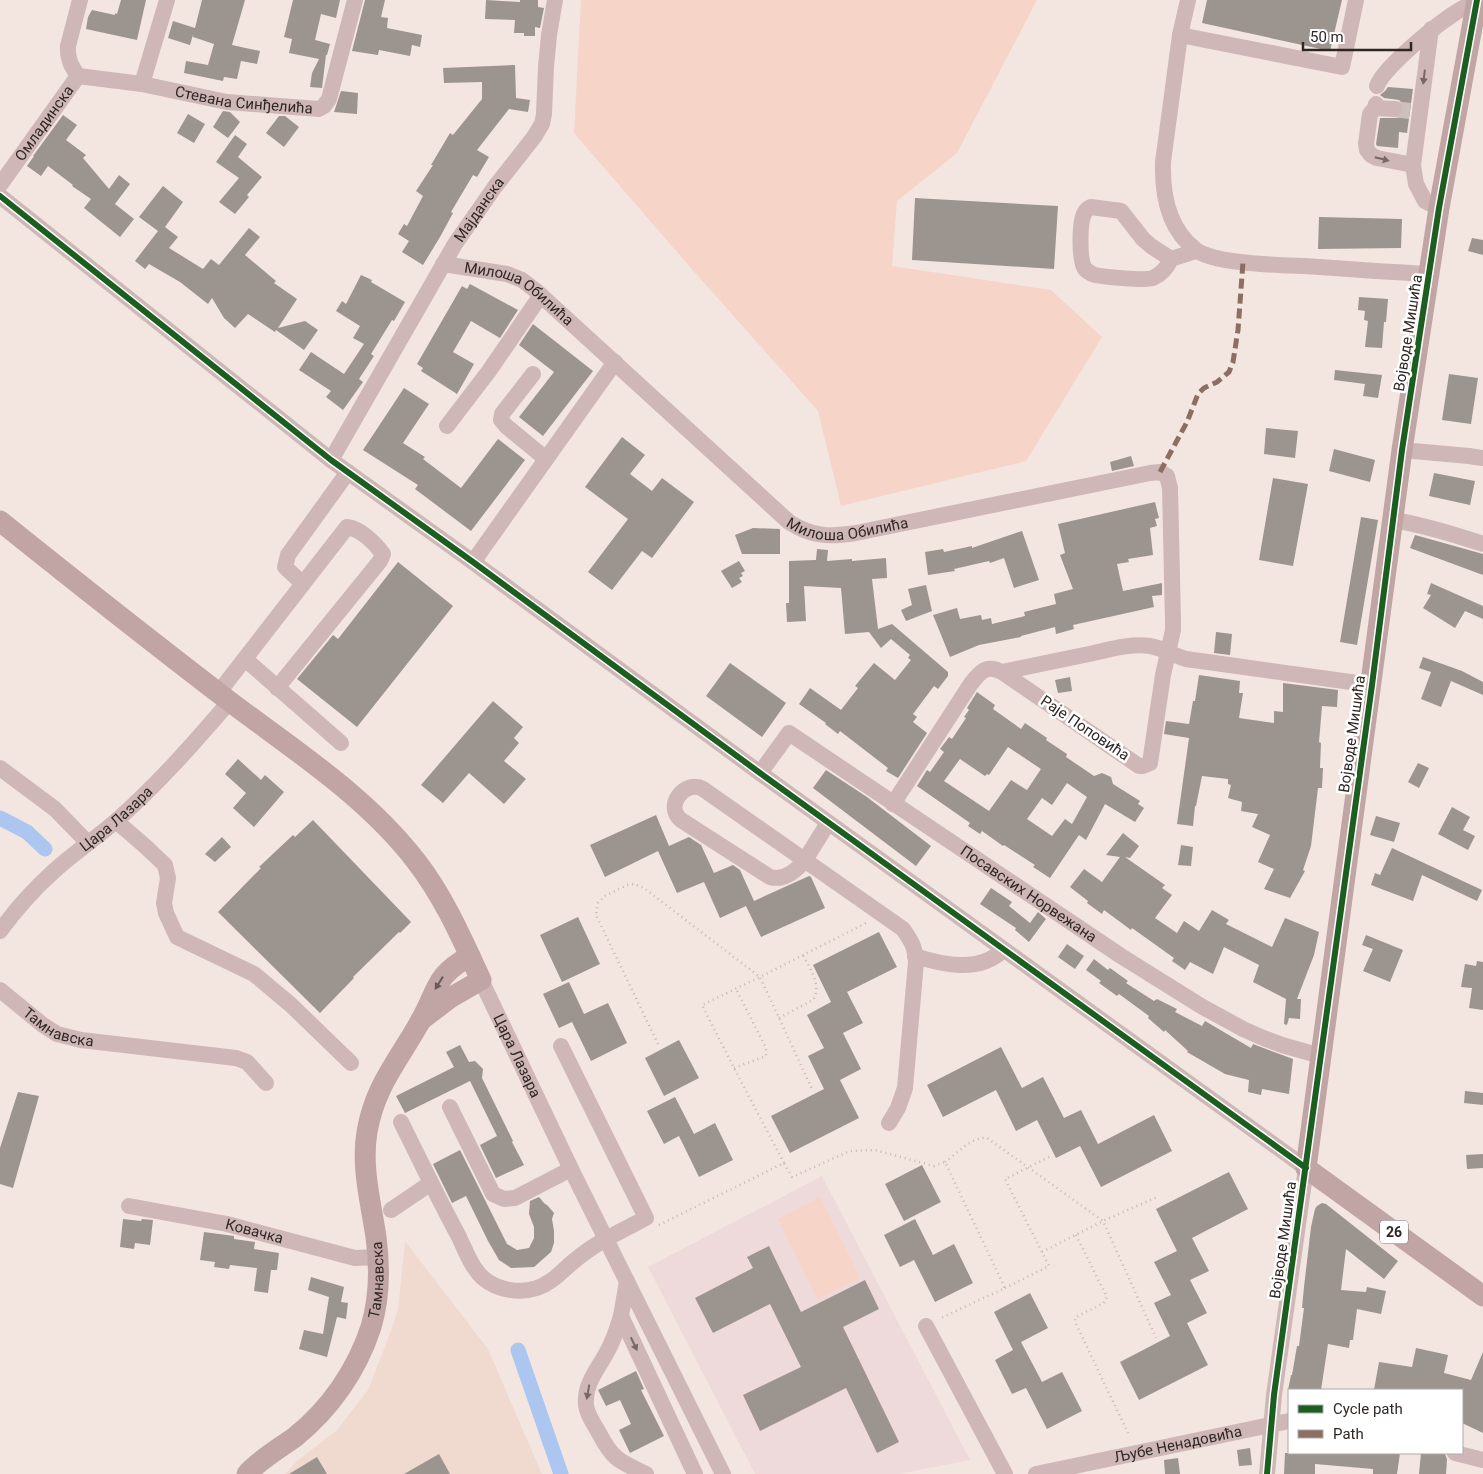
<svg xmlns="http://www.w3.org/2000/svg" width="1483" height="1474" font-family="Roboto,sans-serif">
	<style>
		.built { fill: #f0dad0 }
		.education { fill: #eedada }
		.green { fill: #f6d4c7 }
		.lines { fill: none; stroke-linecap: round; stroke-linejoin: round }
		.canal { stroke: #acc6f0; stroke-width: 15 }
		.building { fill: #9c948e; fill-rule: evenodd }
		.minor-tunnel { stroke: #ccc0bb; stroke-width: 16; stroke-dasharray: 16 8; stroke-linecap: butt }
		.path { stroke: #c6b6b4; stroke-width: 2.5; stroke-dasharray: 1 4; stroke-linecap: butt }
		.minor { stroke: #ceb7b6; stroke-width: 16 }
		.major { stroke: #c1a5a4; stroke-width: 21 }
		.quiet { stroke: #8d6e63; stroke-width: 5; stroke-dasharray: 10 5; stroke-linecap: butt }
		.cycleway-casing { stroke: #fff; stroke-width: 9 }
		.cycleway { stroke: #1b5e20; stroke-width: 6 }
		.oneway { fill: #776865 }
		.oneway2 { fill: #695957 }
		.labels { text-anchor: middle; stroke-width: 5; stroke-linejoin: round; paint-order: stroke }
		.shield { fill: #fff; stroke: #6d6865; stroke-width: 1 }
		.shield-label { font-size: 14px; font-weight: bold; fill: #2f2723 }
		.street-label { font-size: 15px; fill: #2f2723; stroke: #fff }
	</style>
	<rect width="100%" height="100%" fill="#f3e6e1"/>
	<!-- built -->
	<path class="built" d="M405 1241 488 1349 542 1474H285L297 1461 337 1430 368 1390 389 1336 398 1309Z"/>
	<!-- education -->
	<path class="education" d="M822 1176 970 1460 899 1474H755L648 1267Z"/>
	<!-- green -->
	<path class="green" d="M581 0H1037L957 153 897 201 892 266 1051 290 1102 337 1026 461 841 506 818 411 690 267 574 133Z
		M820 1197 860 1278 818 1299 778 1219Z"/>
	<g class="lines">
		<!-- canal -->
		<path class="canal" d="M0 818 27 832 45 849
			M518 1350 561 1474"/>
	</g>
	<!-- building -->
	<path class="building" d="M121 0H146L137 40 86 29 88 17 92 10 115 15V13L117 14Z
		M202 0H245L232 45 260 51 257 64 241 61 237 79 224 77 223 81 184 73 186 61 208 65 214 44 193 37V35L190 45 168 38 173 21 195 28Z
		M293 0H340L336 18 321 14 315 40 330 44 327 55H326L322 88 310 87 312 73 319 59 289 53 292 39 284 37Z
		M365 0H385L381 17 388 18 387 28 422 35 420 47 412 45 410 56 379 50 378 55 352 51Z
		M486 0 520 2V0H538V7L544 8 540 28 535 27V36H524V33H514L515 20 485 19Z
		M1207 0H1342L1330 51 1202 23Z
		M515 65 516 98 530 100 528 112 509 109 477 150 489 157 477 177 473 175 451 212 453 213 440 237 423 265 402 252 409 241 398 234 404 224 407 226 423 196 416 191 433 165H431L450 133 453 135 482 99V82L444 83 443 68Z
		M1388 87 1413 89 1407 133 1399 132 1398 148 1377 146 1376 144 1380 118H1398L1402 115 1404 110 1403 104 1399 100 1384 98 1380 95 1385 91Z
		M341 91 358 93 357 114 334 112Z
		M223 111 230 112 240 122 228 138 213 127Z
		M188 114 205 124 194 143 177 133Z
		M63 115 77 125 66 140 86 155 83 158 109 189 119 175 130 184 115 204 134 219 120 237 84 208 91 199 72 186 73 185 48 166 41 176 27 166 34 156H33Z
		M279 116H285L299 127 284 147 266 133Z
		M235 135 247 144 238 157 262 177 247 195 249 197 235 214 219 202 239 178 216 162Z
		M163 186 183 202 165 227 178 237 169 248 203 269 211 259 219 265 249 228 260 237 245 255 276 281 274 283 297 299 278 328 305 321 318 330 304 350 276 330 275 332 248 314 235 328 224 318 212 298 208 304 180 282 149 264 145 269 135 261 158 231 139 217Z
		M915 198 1058 206 1054 269 912 260Z
		M1319 217 1402 219 1401 248 1318 249Z
		M1472 238 1483 240V255L1468 251Z
		M361 275 372 280 371 282 405 302 394 321 392 320 371 354 374 356 359 379 363 382 343 410 326 397 331 391 299 370 311 352 344 374 364 344 353 338 360 326 336 311 342 301 346 304Z
		M470 284 518 310 500 338 471 321 453 352 474 364 457 394 421 371 423 368 417 364 462 286 467 289Z
		M1359 297 1388 299 1386 322H1384L1382 348 1365 347 1368 321 1364 320 1365 311 1358 310Z
		M533 324 593 371 543 436 519 417 554 372 519 345Z
		M1335 370 1382 375 1378 398 1363 396 1365 384 1334 380Z
		M1449 374 1478 378 1471 424 1442 420Z
		M404 388 429 404 403 443 425 457 423 459 461 488 498 439 525 460 471 531 415 489 418 485 363 450Z
		M1266 428 1298 431 1295 458 1264 454Z
		M622 437 645 455 630 474 652 491 662 478 694 502 652 558 642 551 612 590 588 572 628 519 585 487Z
		M1334 449 1375 460 1370 482 1329 471Z
		M1131 456 1134 466 1112 471 1110 462Z
		M1434 473 1475 481 1470 505 1429 496Z
		M1273 478 1308 484 1293 566 1259 560Z
		M1155 502 1159 518 1155 519 1157 526 1150 528 1153 555 1128 559 1129 562 1117 564 1123 591 1162 583V595L1152 596 1154 607 1073 625 1074 629 1056 634 1055 627 1021 636V637L979 645 950 657 933 615 957 608 960 619 981 615 982 620 991 618 992 624 1025 616 1024 612 1056 604 1054 594 1073 589 1060 555 1065 553 1058 524Z
		M1361 517 1378 520 1357 645 1340 642Z
		M753 528 780 529V554H742L735 535Z
		M1022 531 1039 580 1014 588 1004 558 990 563 989 561 954 569 955 571 928 575 925 552 943 549 944 552 972 546V548Z
		M1415 535 1483 554V575L1410 548Z
		M817 549 828 550 827 561 852 559V561L886 558 887 578 872 579 878 629 892 624 948 672V676L938 689 934 686 913 714 917 717 913 722 927 733 898 778 886 771 888 768 840 731 838 734 825 724 826 723 799 704 810 688 841 710 858 688 855 686 874 663 895 680 911 660 908 658 910 655 891 639 881 648 869 632 845 634 841 588 804 586 806 621 787 622 786 603H789V561L816 560Z
		M739 561 745 571 741 573 743 576 739 578 742 582 732 588 721 571Z
		M398 562 453 606 357 727 297 679 333 635 338 639Z
		M1431 583 1483 606V619L1465 611 1455 628 1423 608 1431 595 1427 594Z
		M926 585 932 611 906 621 901 610 912 605 908 589Z
		M1216 632 1232 634 1230 655 1214 653Z
		M1423 657 1462 671 1483 682V695L1451 681 1441 707 1421 699 1431 672 1419 668Z
		M730 663 786 703 762 737 706 696Z
		M1199 675 1240 681 1239 693H1243L1239 718 1274 723V711L1283 712V683L1338 690 1337 707 1322 706 1319 742 1321 743 1320 768H1323L1322 788H1318L1311 846 1303 870 1305 871 1290 898 1264 889 1274 869 1258 862 1270 835 1252 827 1258 814 1241 811 1242 802 1228 798 1231 785 1228 784V779L1202 776 1196 806H1195L1193 826 1177 824 1189 738 1164 734 1166 721 1189 724 1193 701H1195Z
		M1070 677 1072 691 1058 693 1055 680Z
		M977 692 995 705 993 709 1021 729 1025 723 1047 738 1046 740 1067 754 1066 757 1094 776 1102 773 1111 777 1113 784 1140 801 1138 804 1144 808 1135 822 1105 804 1086 840 1079 835 1050 878 1033 867 1035 865 1004 845 1003 846 982 831 980 834 968 826 970 823 917 786 927 770 930 772 944 752 940 749 949 737 952 739 966 718 964 717 969 710 967 708ZM1008 747 1041 769 1027 790 1011 780 989 811 944 781 960 759 985 776 987 774 989 775ZM1067 783 1087 797 1072 824 1065 819 1052 836 1027 819 1042 798 1052 805Z
		M493 701 523 727 514 738 519 743 504 761 526 779 504 804 469 773 443 803 421 785Z
		M238 759 261 780 265 775 284 792 254 827 233 808 246 793 225 774Z
		M1418 763 1429 768 1419 788 1408 782Z
		M826 770 867 797 931 846 916 866 813 788Z
		M1452 807 1470 817 1463 830 1475 836 1468 850 1438 834Z
		M656 815 669 846 689 837 701 845 714 873 733 865 740 870 754 901 809 876 811 877 825 908 761 937 746 906 720 918 704 882 677 893 658 851 605 877 590 845Z
		M1376 816 1400 823 1394 842 1370 835Z
		M313 820 411 922 400 933 399 932 353 977 354 978 320 1013 218 912 261 868 259 867 293 835 295 837Z
		M1123 833 1139 846 1130 858 1125 857 1165 885 1162 888 1172 895 1155 918 1177 933 1184 921 1199 931 1212 910 1229 920 1226 924 1272 947 1285 918 1319 932 1314 955 1297 999H1301L1300 1019 1289 1018 1287 1025 1284 1024 1286 999 1253 982 1259 965 1224 947 1213 974 1190 962 1185 970 1172 961 1174 958 1132 928 1131 930 1104 910 1102 914 1087 903 1088 901 1070 887 1084 869 1102 882 1120 857 1106 855Z
		M222 837 231 847 215 862 205 854Z
		M1181 845 1193 847 1191 866 1178 865Z
		M1392 848 1482 890 1477 901 1422 875 1413 901 1371 885 1375 873 1380 875Z
		M991 888 1012 902 1009 906 1030 923 1038 912 1046 919 1029 942 1015 930 1016 928 980 904Z
		M578 917 600 964 562 982 540 935Z
		M879 932 897 967 847 992 863 1023 843 1033 861 1069 840 1080 859 1118 790 1153 771 1116 824 1089 808 1056 824 1048 807 1015 831 1002 813 965Z
		M1366 935 1403 950 1390 982 1363 971 1373 949 1362 945Z
		M1067 944 1084 956 1075 969 1058 957Z
		M1094 959 1108 970 1110 968 1128 981 1126 983 1154 1001 1157 999 1177 1009 1175 1012 1202 1026 1205 1021 1251 1048 1253 1044 1293 1059 1289 1094 1262 1089 1261 1095 1248 1092 1249 1080 1225 1074 1187 1052 1188 1051 1165 1030 1164 1032 1148 1018 1149 1016 1119 994 1117 996 1099 983 1101 981 1086 970Z
		M1477 961 1483 962V1010L1469 1008 1472 988 1461 987 1465 964 1476 966Z
		M569 982 584 1014 608 1003 627 1043 591 1061 572 1022 559 1028 543 994Z
		M679 1040 699 1078 664 1096 645 1058Z
		M460 1045 469 1062 475 1061 483 1069 482 1078 513 1141 512 1142 524 1165 496 1178 480 1145 497 1136 470 1081 405 1113 396 1096 454 1067 446 1052Z
		M1001 1047 1022 1088 1043 1077 1064 1118 1081 1110 1098 1144 1154 1115 1172 1151 1101 1187 1080 1146 1056 1158 1037 1120 1016 1131 996 1090 943 1117 927 1085Z
		M1465 1091 1483 1093V1105L1464 1103Z
		M18 1092 39 1096 13 1188 0 1184V1148Z
		M675 1097 694 1134 715 1123 733 1160 699 1177 679 1136 664 1144 647 1111Z
		M460 1150 507 1244 517 1250 529 1248 534 1238V1227L529 1214 530 1201 539 1197 544 1203 548 1206 554 1213 552 1219 554 1231V1243L551 1252 534 1267 511 1268 499 1260 488 1241 466 1196 452 1203 433 1164Z
		M1483 1154V1168L1467 1169 1466 1155Z
		M922 1165 941 1202 904 1221 885 1184Z
		M1229 1172 1248 1209 1192 1238 1209 1271 1190 1280 1207 1313 1187 1323 1208 1365 1139 1400 1120 1362 1170 1336 1154 1303 1171 1295 1154 1262 1177 1251 1156 1209Z
		M1322 1203 1326 1204 1398 1261 1384 1279 1346 1249 1341 1290 1366 1292 1367 1287 1386 1291 1381 1314 1357 1309 1353 1340H1350L1349 1348 1328 1344 1321 1390H1288L1291 1375H1292L1297 1346H1299L1304 1308H1302L1304 1287 1311 1227 1315 1209 1317 1206Z
		M123 1219 141 1221 142 1219 153 1220 150 1245 135 1243 134 1249 120 1247Z
		M915 1219 933 1255 954 1244 973 1283 935 1302 914 1260 900 1267 884 1235Z
		M204 1232 234 1236V1239L255 1242 254 1249 279 1253 277 1270H271L268 1293 254 1291 257 1268 230 1265 229 1269 214 1267 215 1262 200 1260Z
		M769 1246 801 1312 865 1280 879 1309 843 1327 899 1442 877 1453 846 1388 760 1431 743 1395 801 1367 770 1304 713 1333 695 1298 753 1268 747 1257Z
		M311 1277 344 1287 341 1302 348 1303 346 1319 337 1317 327 1357 299 1349 304 1330 323 1334 329 1297 308 1290Z
		M1030 1293 1048 1328 1021 1342 1042 1382 1062 1372 1082 1411 1047 1429 1026 1388 1012 1394 995 1360 1013 1350 994 1312Z
		M1416 1348 1448 1355 1444 1373 1471 1380 1483 1352V1433L1462 1423V1390H1374L1379 1362 1412 1367Z
		M636 1371 644 1389 641 1390 664 1436 630 1453 619 1430 631 1424 620 1400 606 1406 598 1390Z
		M1250 1448 1252 1465 1239 1466 1237 1450Z
		M1285 1453H1400L1397 1474H1373V1469L1315 1464V1474H1284Z
		M1421 1453 1445 1454 1447 1459 1446 1474H1419Z
		M439 1454 450 1474H404Z
		M317 1457 327 1474H289Z
		M1178 1458 1180 1474H1165L1164 1460Z"/>
	<g class="lines">
		<!-- minor-tunnel -->
		<path class="minor-tunnel" d="M1394 109 1410 111"/>
		<!-- path -->
		<path class="path" d="M779 1018 813 1000C822 985 810 969 803 955
			M658 1044 596 915 598 903 605 896 627 885 635 884 644 888 760 977 812 1089
			M734 1068 766 1056V1048L736 989
			M945 1162C956 1154 973 1136 987 1138L1103 1221 1156 1338
			M784 1163 734 1068 702 1005 760 977 868 922
			M659 1225 784 1163 792 1177 850 1151 875 1150 934 1166 945 1162 1005 1288 939 1319
			M1076 1235 1107 1297 1104 1303 1078 1316 1075 1318V1322L1128 1433
			M1042 1252 1103 1221 1157 1197
			M1005 1288 1049 1266 1005 1179 1051 1156"/>
		<!-- minor -->
		<g class="minor">
			<path d="M1188 0 1180 35 1163 162C1162 194 1168 229 1196 250 1215 264 1279 265 1304 266 1346 269 1387 272 1429 274"/>
			<path d="M1431 29 1413 165 1416 184 1425 201 1439 208"/>
			<path d="M1180 35 1342 67 1356 0"/>
			<path id="s1" d="M78 76 142 84 227 102 319 109 324 106 329 99 355 0"/>
			<path d="M78 76C71 66 67 58 68 46L80 0"/>
			<path d="M142 84 167 0"/>
			<path d="M1377 86C1383 67 1455 7 1475 3 1477 2 1481 3 1483 3"/>
			<path d="M1376 104 1375 108 1370 114 1366 144 1367 150 1371 155 1377 158 1413 165"/>
			<path d="M1375 108 1394 109"/>
			<path id="s2" d="M0 185 78 76"/>
			<path d="M0 196 331 460 473 562 760 773 1306 1168 1274 1395 1267 1474"/>
			<path d="M1171 259 1151 246 1143 239 1121 211 1091 207C1087 209 1087 209 1085 212 1079 221 1079 260 1085 269 1088 272 1092 274 1095 275 1106 277 1144 281 1153 278 1162 274 1167 268 1171 259L1196 251"/>
			<path id="s3" d="M443 264 507 274 522 280 535 290 789 522C812 537 830 537 856 533L1150 473 1160 472 1167 476 1170 488 1173 621V630L1163 675 1150 763 1143 766H1139L1002 672"/>
			<path d="M533 374 502 414 501 420 506 426 546 459"/>
			<path d="M447 426 489 371 541 295"/>
			<path d="M1402 450 1469 456 1483 458"/>
			<path id="s4" d="M331 460 455 244 494 188 534 137 542 124 544 114 546 67 549 35 555 0"/>
			<path d="M1393 520C1424 525 1453 534 1483 544"/>
			<path d="M473 562 615 362"/>
			<path d="M303 584 285 567 288 555 348 472"/>
			<path d="M245 659 341 743"/>
			<path d="M219 692 347 527C361 529 375 543 383 554L380 561 277 688"/>
			<path d="M0 768 55 809 88 843"/>
			<path id="s5" d="M760 773 789 733 1121 956 1201 1006 1243 1029 1261 1037 1282 1045 1321 1056"/>
			<path d="M893 804 970 685C980 672 985 664 1002 672 1031 666 1060 660 1089 654 1108 650 1130 643 1150 646 1163 648 1174 656 1186 659L1372 685"/>
			<path d="M116 821 146 847 165 865 168 878 164 903 166 913 177 937 254 974 291 1005 351 1063"/>
			<path d="M828 823 805 860C797 870 784 881 770 877L681 820C664 806 685 779 703 789L903 929C912 942 915 947 916 962L905 1088 898 1108 889 1123"/>
			<path id="s6" d="M0 931C16 909 34 889 54 871 74 853 96 838 116 821 158 784 194 743 230 701"/>
			<path d="M915 956C943 965 980 973 1003 950"/>
			<path id="s7" d="M481 980 571 1169 723 1474"/>
			<path id="s8" d="M0 990 43 1025 57 1034 81 1040 236 1058 247 1062 266 1083"/>
			<path d="M450 1107 493 1194 504 1199 515 1198 571 1169"/>
			<path d="M401 1122C420 1160 438 1198 458 1235 465 1249 471 1267 483 1278 497 1290 519 1294 537 1288 552 1283 562 1271 574 1261 595 1243 621 1231 646 1218L561 1046"/>
			<path id="s9" d="M129 1206 227 1224 355 1258 378 1257"/>
			<path d="M391 1210 431 1183"/>
			<path d="M627 1281 621 1316 695 1474"/>
			<path d="M621 1316C617 1329 614 1340 607 1352 598 1369 584 1384 586 1405 587 1415 594 1424 599 1433 613 1460 619 1461 646 1474"/>
			<path d="M926 1326 1005 1474"/>
			<path d="M1455 1453 1483 1460"/>
			<path id="s10" d="M1036 1474 1289 1421"/>
		</g>
		<!-- major -->
		<g class="major">
			<path d="M1477 0 1439 208 1402 450 1306 1168 1483 1296"/>
			<path d="M0 521C76 582 152 642 229 701 294 750 366 796 416 861 444 897 462 939 481 980L450 998 421 1020"/>
			<path id="s11" d="M247 1474C259 1460 280 1448 295 1437 330 1409 357 1370 371 1327 380 1297 380 1267 376 1237 371 1203 361 1167 367 1132 375 1085 399 1060 421 1020 439 988 434 976 470 956"/>
		</g>
		<!-- quiet -->
		<path class="quiet" d="M1160 472 1187 422 1198 394 1204 388 1217 382 1229 372 1233 362 1238 330 1243 262"/>
		<defs>
			<path id="cycleway" d="M0 196 331 460 473 562 760 773 1306 1168
				M1267 1474 1274 1395 1372 685 1402 450 1439 208 1477 0"/>
		</defs>
		<!-- cycleway casing -->
		<use href="#cycleway" class="cycleway-casing"/>
		<!-- cycleway -->
		<use href="#cycleway" class="cycleway"/>
	</g>
	<!-- one-way arrows -->
	<defs><path id="oneway-solid" d="M-6-.8H1V-3.2L6.5 0L1 3.2V.8H-6Z" transform="scale(1.25)"/></defs>
	<g class="oneway">
		<use href="#oneway-solid" transform="translate(1424 77) rotate(97)"/>
		<use href="#oneway-solid" transform="translate(1382 159) rotate(14)"/>
		<use href="#oneway-solid" transform="translate(634 1344) rotate(65)"/>
		<use href="#oneway-solid" transform="translate(588 1392) rotate(100)"/>
	</g>
	<use class="oneway2" href="#oneway-solid" transform="translate(439 983) rotate(122)"/>
	<g class="labels">
		<!-- shield labels -->
		<rect class="shield" x="1380" y="1220.5" width="28" height="23" rx="4"/>
		<g class="shield-label">
			<text x="1394" y="1237">26</text>
		</g>
		<!-- street labels -->
		<g class="street-label">
			<text dy="5" stroke="none"><textPath href="#s1" startOffset="168">Стевана Синђелића</textPath></text>
			<text dy="5" stroke="none"><textPath href="#s2" startOffset="76">Омладинска</textPath></text>
			<text dy="5" stroke="none"><textPath href="#s4" startOffset="291">Мајданска</textPath></text>
			<text dy="5" stroke="none"><textPath href="#s3" startOffset="84">Милоша Обилића</textPath></text>
			<text transform="translate(1408 333) rotate(-81)" y="5">Војводе Мишића</text>
			<text dy="5" stroke="none"><textPath href="#s3" startOffset="502">Милоша Обилића</textPath></text>
			<text transform="translate(1085 728) rotate(34)" y="5">Раје Поповића</text>
			<text transform="translate(1352 734) rotate(-82)" y="5">Војводе Мишића</text>
			<text dy="5" stroke="none"><textPath href="#s6" startOffset="162">Цара Лазара</textPath></text>
			<text dy="5" stroke="none"><textPath href="#s5" startOffset="338">Посавских Норвежана</textPath></text>
			<text dy="5" stroke="none"><textPath href="#s8" startOffset="71">Тамнавска</textPath></text>
			<text dy="5" stroke="none"><textPath href="#s7" startOffset="84">Цара Лазара</textPath></text>
			<text dy="5" stroke="none"><textPath href="#s9" startOffset="128">Ковачка</textPath></text>
			<text transform="translate(1283 1240) rotate(-82)" y="5">Војводе Мишића</text>
			<text dy="5" stroke="none"><textPath href="#s11" startOffset="244">Тамнавска</textPath></text>
			<text dy="5" stroke="none"><textPath href="#s10" startOffset="145">Љубе Ненадовића</textPath></text>
		</g>
	</g>
	<!-- legend -->
	<rect x="1288" y="1389" width="175" height="65" fill="#ffffff" stroke="#aca9a7"/>
	<rect x="1298" y="1405" width="25" height="8" fill="#1b5e20" stroke="#aca9a7"/>
	<text x="1333" y="1414" font-size="15" fill="#2f2723">Cycle path</text>
	<rect x="1298" y="1430" width="25" height="8" fill="#8d6e63" stroke="#aca9a7"/>
	<text x="1333" y="1439" font-size="15" fill="#2f2723">Path</text>
	<!-- scale -->
	<path d="M1303 42v8h108v-8" fill="none" stroke="#2f2723" stroke-width="2.5"/>
	<text x="1310" y="42" font-size="15" fill="#2f2723" stroke="#ffffff" stroke-width="4" paint-order="stroke">50 m</text>
</svg>
